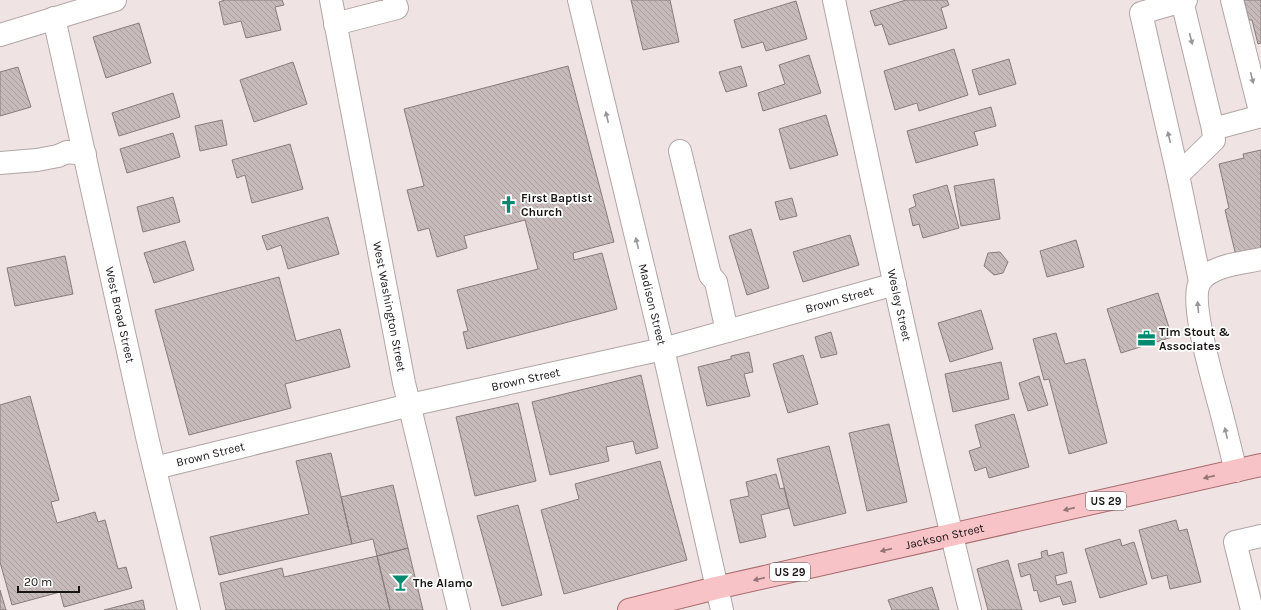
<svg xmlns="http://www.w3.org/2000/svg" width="1261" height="610" font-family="Karla,sans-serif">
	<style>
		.building { fill: url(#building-back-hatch); stroke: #877c7c }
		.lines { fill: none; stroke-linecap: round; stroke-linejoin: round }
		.minor-casing { stroke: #b1a5a5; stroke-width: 24 }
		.major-casing { stroke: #a76c6f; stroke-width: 24 }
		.minor { stroke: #fff; stroke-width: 22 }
		.major { stroke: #f8c3c6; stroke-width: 22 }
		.oneway { fill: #989696 }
		.oneway2 { fill: #947576 }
		.labels { text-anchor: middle; stroke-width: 3.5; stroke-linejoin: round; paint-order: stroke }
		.shield { fill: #fff; stroke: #5e5b5b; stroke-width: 1 }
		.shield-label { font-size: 11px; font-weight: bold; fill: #191515 }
		.poi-label { font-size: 12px; font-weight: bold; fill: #191515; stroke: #fff; text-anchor: start }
		.street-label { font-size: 12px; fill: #191515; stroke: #fff }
	</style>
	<defs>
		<pattern id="building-back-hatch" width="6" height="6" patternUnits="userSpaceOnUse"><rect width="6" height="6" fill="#c6baba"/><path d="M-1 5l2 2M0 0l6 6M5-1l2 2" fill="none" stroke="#aa9f9f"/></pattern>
	</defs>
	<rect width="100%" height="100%" fill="#f0e3e4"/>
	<!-- building -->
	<path class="building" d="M225 0H282L284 5 275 7 281 30 246 38 241 21 224 25 219 2Z
		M631 0H670L679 42 643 50Z
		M906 0H947L949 5 941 8 947 28 889 45 882 24 875 26 870 11Z
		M1244 0H1261V43L1258 44 1252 20H1249Z
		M796 1 807 39 766 51 763 42 742 48 734 20Z
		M139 23 151 63 106 78 93 37Z
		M954 49 968 95 919 111 917 103 895 110 884 71Z
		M809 55 821 93 763 111 758 93 785 84 779 65Z
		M1009 59 1016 84 979 95 972 70Z
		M293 62 307 104 254 122 240 80Z
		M568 66 614 242 573 253 574 260 602 253 617 309 467 349 463 332 468 331 457 290 538 269 525 220 464 236 467 248 437 257 429 228 418 231 407 190 424 186 404 109Z
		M741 66 747 86 726 92 719 72Z
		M18 67 31 107 0 116V72Z
		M173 93 180 117 119 136 112 113Z
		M991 107 996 126 974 132 978 145 916 163 907 131Z
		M826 115 838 155 790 169 779 129Z
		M222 120 227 145 200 151 195 126Z
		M173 133 180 157 127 173 120 149Z
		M290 144 303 189 252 203 245 175 237 178 232 160Z
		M1261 150V249L1236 256 1225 210 1229 208 1219 164 1244 158 1243 154Z
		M994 179 1000 219 961 226 954 186Z
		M947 185 959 228 923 238 919 224 913 226 909 209 916 206 913 195Z
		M173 197 180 222 143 232 137 207Z
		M792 198 797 216 780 220 775 202Z
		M328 217 339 254 288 269 281 245 267 250 262 236Z
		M751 229 769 288 747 295 729 236Z
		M850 235 859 265 803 282 793 252Z
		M1076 240 1084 267 1047 277 1040 251Z
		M185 241 194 270 154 283 144 253Z
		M1000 252 1008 262 1003 273 994 275 984 266 988 253Z
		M65 256 73 294 15 306 7 268Z
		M279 277 296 341 340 329 350 367 285 384 291 408 189 435 155 310Z
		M1158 293 1172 337 1121 353 1107 309Z
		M981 310 993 349 950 362 938 323Z
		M831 332 837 354 821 358 815 337Z
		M1056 333 1065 364 1085 359 1107 443 1069 454 1049 379 1044 380 1033 339Z
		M749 352 753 372 744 374 750 396 707 406 698 367 731 359V356Z
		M803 355 818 404 788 413 773 364Z
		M1001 362 1009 399 953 412 945 374Z
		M641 375 658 448 636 454 633 441 606 447 609 461 550 475 532 402Z
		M1039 376 1048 405 1028 411 1019 383Z
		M30 396 59 500 51 502 57 523 95 512 98 522 105 520 118 569 126 567 132 588 64 607 60 592 12 605 0 562V405Z
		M518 403 536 481 475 496 456 417Z
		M1014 414 1029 467 989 478 986 467 975 471 969 451 981 447 975 425Z
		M889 424 907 502 867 511 849 433Z
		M829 446 846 513 794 526 777 459Z
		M331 453 352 544 219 575 210 537 309 514 296 461Z
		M660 461 687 560 564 594 541 510 579 499 575 484Z
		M776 474 780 489 784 488 789 508 761 515 766 537 740 543 730 500 749 496 746 482Z
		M393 485 408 548 377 556 373 539 352 544 341 497Z
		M518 505 542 595 502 606 477 516Z
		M1176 520 1179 531 1187 529 1201 582 1170 589 1167 575 1152 579 1139 530Z
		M1120 539 1122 546 1134 542 1147 584 1100 598 1085 549Z
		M408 548 423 610H390L377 556Z
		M1047 550 1048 556 1063 552 1067 573 1055 576 1057 585 1071 581 1076 602 1063 605 1060 596 1040 602 1037 590 1034 591 1030 574 1021 577 1018 564 1042 558 1041 552Z
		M377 556 390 610H226L220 583 282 568 284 577Z
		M1008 560 1022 610H988L977 569Z
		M932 587 939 610H892L888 600Z
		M0 590 6 610H0Z
		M143 600 145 610H104Z"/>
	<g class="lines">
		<defs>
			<g id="minor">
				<path id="s1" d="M331 0 404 383 459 610"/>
				<path id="s2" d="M579 0 663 349 722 610"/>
				<path id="s3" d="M834 0C877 204 920 408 970 610"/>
				<path d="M1186 0 1141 13 1178 175 1200 281"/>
				<path d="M1232 0 1261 115"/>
				<path d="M1182 1 1213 129"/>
				<path id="s4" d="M54 18 148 441 189 610"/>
				<path d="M335 24 397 8 394 0"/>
				<path d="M0 35 115 0"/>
				<path d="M680 151 710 275 716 282 727 331"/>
				<path d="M0 163 37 160 58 156 67 152 85 154"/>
				<path d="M1178 175 1214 140 1213 129 1261 116"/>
				<path id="s5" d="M155 468 410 405 663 349 895 284"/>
				<path d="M1236 471C1231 452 1227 434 1222 415 1216 390 1188 302 1200 282 1210 265 1244 263 1261 259"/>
				<path d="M1252 610 1235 542 1261 536"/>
			</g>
			<g id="major">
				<path id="s6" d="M629 610 716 588 1261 465"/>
			</g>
		</defs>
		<!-- minor casing -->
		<use href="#minor" class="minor-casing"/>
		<!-- major casing -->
		<use href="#major" class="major-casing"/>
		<!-- minor -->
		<use href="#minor" class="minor"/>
		<!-- major -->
		<use href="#major" class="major"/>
	</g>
	<!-- one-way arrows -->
	<defs><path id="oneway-solid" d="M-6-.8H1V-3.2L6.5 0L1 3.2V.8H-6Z"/></defs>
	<g class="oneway">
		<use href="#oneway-solid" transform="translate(1191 39) rotate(76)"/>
		<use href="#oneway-solid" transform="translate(1252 78) rotate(76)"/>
		<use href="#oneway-solid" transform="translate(607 117) rotate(-103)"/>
		<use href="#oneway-solid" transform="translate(1169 137) rotate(-103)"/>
		<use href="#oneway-solid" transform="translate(637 243) rotate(-104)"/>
		<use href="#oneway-solid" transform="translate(1198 307) rotate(-95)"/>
		<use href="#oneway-solid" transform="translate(1226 433) rotate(-103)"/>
	</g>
	<g class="oneway2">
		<use href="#oneway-solid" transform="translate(1209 477) rotate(167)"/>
		<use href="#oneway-solid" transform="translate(1069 509) rotate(167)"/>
		<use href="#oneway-solid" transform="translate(886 550) rotate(167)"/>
		<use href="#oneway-solid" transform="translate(759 579) rotate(167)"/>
	</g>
	<!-- icons -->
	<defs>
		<symbol id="church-bare" viewBox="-9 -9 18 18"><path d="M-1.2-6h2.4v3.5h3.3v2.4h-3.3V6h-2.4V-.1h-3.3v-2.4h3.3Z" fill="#018a6f" stroke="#fff" stroke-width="2.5" paint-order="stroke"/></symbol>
		<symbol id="office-bare" viewBox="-9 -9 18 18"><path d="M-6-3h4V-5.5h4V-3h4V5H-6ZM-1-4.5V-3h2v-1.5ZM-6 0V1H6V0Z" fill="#018a6f" stroke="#fff" stroke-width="2.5" paint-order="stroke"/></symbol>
		<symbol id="bar-bare" viewBox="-9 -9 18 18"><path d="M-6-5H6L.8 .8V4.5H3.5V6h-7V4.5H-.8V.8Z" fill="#018a6f" stroke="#fff" stroke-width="2.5" paint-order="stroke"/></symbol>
	</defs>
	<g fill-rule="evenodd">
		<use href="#church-bare" x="496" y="192" width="25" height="25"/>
		<use href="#office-bare" x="1134" y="326" width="25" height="25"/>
		<use href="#bar-bare" x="388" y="570" width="25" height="25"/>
	</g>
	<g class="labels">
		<!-- shield labels -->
		<g class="shield">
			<rect x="1086" y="492" width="40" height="18" rx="3"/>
			<rect x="770" y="563" width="40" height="18" rx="3"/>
		</g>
		<g class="shield-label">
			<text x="1106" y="505">US 29</text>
			<text x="790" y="576">US 29</text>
		</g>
		<!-- poi labels -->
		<g class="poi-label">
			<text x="521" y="202">First Baptist<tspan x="521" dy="14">Church</tspan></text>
			<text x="1159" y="336">Tim Stout &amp;<tspan x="1159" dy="14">Associates</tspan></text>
			<text x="413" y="587">The Alamo</text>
		</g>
		<!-- street labels -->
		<g class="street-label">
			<text dy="4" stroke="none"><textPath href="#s5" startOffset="705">Brown Street</textPath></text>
			<text dy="4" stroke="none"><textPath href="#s2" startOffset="313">Madison Street</textPath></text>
			<text dy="4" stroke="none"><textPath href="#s1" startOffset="312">West Washington Street</textPath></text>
			<text dy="4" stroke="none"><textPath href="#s3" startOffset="312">Wesley Street</textPath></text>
			<text dy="4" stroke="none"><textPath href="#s4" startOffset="304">West Broad Street</textPath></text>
			<text dy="4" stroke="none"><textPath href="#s5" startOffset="381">Brown Street</textPath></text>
			<text dy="4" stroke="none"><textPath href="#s5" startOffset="57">Brown Street</textPath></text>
			<text dy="4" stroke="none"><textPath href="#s6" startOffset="324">Jackson Street</textPath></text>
		</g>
	</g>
	<!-- scale -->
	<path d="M18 586v6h61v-6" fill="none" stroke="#191515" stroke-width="2"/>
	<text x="24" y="586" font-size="12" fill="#191515" stroke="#ffffff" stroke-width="3" paint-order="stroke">20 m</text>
</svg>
